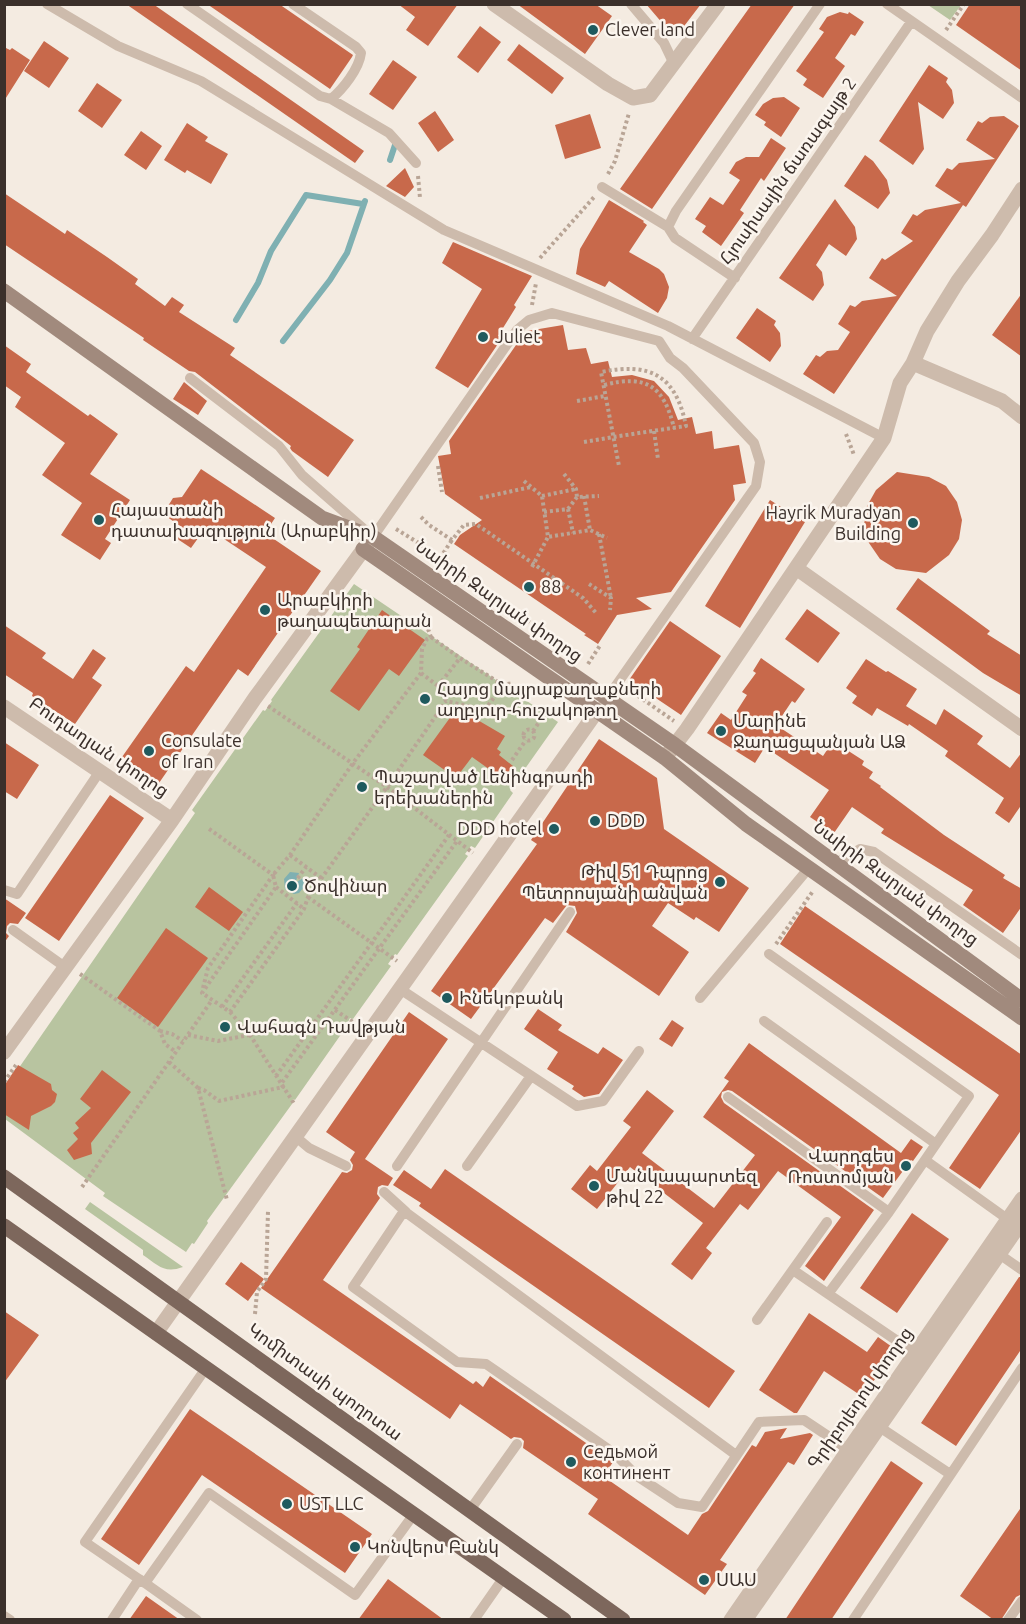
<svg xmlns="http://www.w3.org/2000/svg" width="1026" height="1624" font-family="Ubuntu,'Noto Sans Armenian',sans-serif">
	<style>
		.green { fill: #b8c4a0 }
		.water { fill: #7fb0b2 }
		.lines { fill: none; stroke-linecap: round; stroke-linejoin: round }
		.stream { stroke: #7fb0b2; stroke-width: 6 }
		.building { fill: #c8694b }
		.path { stroke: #b9a596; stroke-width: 4; stroke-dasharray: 3 3; stroke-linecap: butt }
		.service { stroke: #cdbbac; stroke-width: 10 }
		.minor { stroke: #cdbbac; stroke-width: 15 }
		.tertiary { stroke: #cdbbac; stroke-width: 15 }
		.secondary { stroke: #a18a7d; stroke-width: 15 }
		.primary { stroke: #7d675c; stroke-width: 15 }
		.poi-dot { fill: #1f5a5e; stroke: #fbf5ee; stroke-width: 2 }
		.labels { text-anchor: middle; stroke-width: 5; stroke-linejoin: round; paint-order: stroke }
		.poi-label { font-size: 18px; fill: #3b302b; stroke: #fbf5ee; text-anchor: start }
		.street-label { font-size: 18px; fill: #3b302b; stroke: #fbf5ee }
	</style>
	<rect width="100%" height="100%" fill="#f4ebe1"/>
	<!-- green -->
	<path class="green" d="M928 5H961L950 20Z
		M354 584 558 722 510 790 513 793 475 848 471 846 465 854 468 856 397 955 395 954 388 964 391 966 353 1019 350 1018 348 1022 349 1023 295 1100 293 1099 292 1104 207 1221 208 1223 194 1244 192 1243 186 1252 103 1196 105 1193 5 1119V1088L195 813 192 810 263 710 265 711 272 701 271 700Z
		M90 1202 183 1267C164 1274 158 1265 143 1255V1250L85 1209Z"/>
	<!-- water -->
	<path class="water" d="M290 872 299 873 295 883 305 877V886L299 893 294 894 285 889 284 879Z"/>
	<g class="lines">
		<!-- stream -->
		<path class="stream" d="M390 160 396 142
			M236 320 258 283 271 251 306 195 363 204
			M283 341 330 280 347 253 365 201"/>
	</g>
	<!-- building -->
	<path class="building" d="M126 4H153L364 151 355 163Z
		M207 4H279L353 55 352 57 330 89Z
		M398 4H458L428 46 406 30 415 17Z
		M517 4H595L612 16 585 54Z
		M646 4H701L675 38Z
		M752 4H795L652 209 620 189Z
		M970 4H1022V71L956 25Z
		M840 12 848 14 849 12 864 22 855 36 851 34 835 58 845 66 823 98 803 85 807 79 796 71 824 32 819 29 827 17Z
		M480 26 501 42 478 73 457 57Z
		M44 41 69 58 49 88 24 71Z
		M519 44 564 78 552 94 507 60Z
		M4 47 10 50 12 48 30 60 4 101Z
		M393 60 417 77 393 110 369 94Z
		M929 65 948 78 946 82 952 90 954 103 943 119 918 102 924 149 913 165 879 141Z
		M97 83 122 100 102 128 78 111Z
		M784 97 800 108 781 137 764 125 766 122 755 115 763 104 773 98Z
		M435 111 454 140 438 152 418 123Z
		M590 114 601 148 565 159 555 125Z
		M1004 116 1019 126 966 207 963 205 834 394 803 374 816 355 820 357 827 351 838 350 850 332 838 324 850 305 855 307 862 301 897 296 869 278 882 258 885 260 913 241 901 233 913 214 917 216 925 210 961 203 935 186 947 168 952 170 959 163 995 159 966 140 978 121 982 123 990 117Z
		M187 123 208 137 205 141 228 154 211 184 187 170 185 173 164 160Z
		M141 131 162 146 146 170 124 155Z
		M771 138 786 148 764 181 761 178 740 210 744 213 721 246 702 232 706 226 695 219 710 197 723 205 740 180 729 173 736 162 746 157H759Z
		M865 155 873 161 887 180 890 193 878 209 844 186Z
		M405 168 414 187 405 197 386 186Z
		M4 193 65 234 67 230 107 257 138 279 135 284 165 306 172 297 184 305 179 312 235 348 230 355 354 440 328 477 292 451 290 448 291 446 195 372 189 371 143 340 144 338 4 244Z
		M835 199 855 227 857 239 846 256 829 244 816 265 822 272 824 285 813 301 779 278Z
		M609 200 644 221 643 222 647 225 629 252 659 269 664 274 669 287 667 298 658 313 609 281 605 287 576 274 580 249Z
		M453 242 532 276 514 305 516 307 498 336 504 335 468 388 435 368 482 289 442 263Z
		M1022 293V357L992 335Z
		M757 308 776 321 774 325 780 333 781 346 770 362 736 338Z
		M563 325 568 350 586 348 591 364 608 361 612 377 632 375 654 381 669 397 678 420 692 417 696 434 712 431 714 449 739 445 746 483 733 485 735 500 671 592 636 598 652 609 617 615 598 644 584 635 586 634 454 544 460 535 482 520 445 494 438 456 451 454 449 441 523 335 527 331Z
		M4 345 31 364 26 372 88 416 90 414 118 434 90 474 130 500 105 539 111 543 100 560 61 535 82 503 42 475 65 443 15 407 21 397 4 385Z
		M184 382 207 401 198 415 173 399Z
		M201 469 275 518 265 533 321 571 248 676 238 669 159 783 122 757 186 666 194 672 266 567 206 527 191 548 173 536 180 526 163 514 173 498 182 497Z
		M897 472 929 477 946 486 957 502 962 520 959 539 949 555 926 573 896 569 880 559 869 543 864 525 867 506 876 490Z
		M770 500 805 522 740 628 705 606Z
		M918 578 990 631 987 634 1022 656V696L983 673 896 609Z
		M807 609 840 633 818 663 785 639Z
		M382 610 425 640 399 676 389 669 359 711 330 691 360 649 357 647Z
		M670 621 721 656 681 715 629 680Z
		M4 625 46 653 42 658 73 679 93 649 106 658 92 678 102 685 75 724 32 696 33 693 4 674Z
		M761 658 805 689 795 703 792 701 776 725 823 756 833 741 864 761 862 765 873 772 869 778 881 786 880 787 944 835 1005 875 1003 878 1022 889V906L1003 933 963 905 973 890 881 833 884 829 852 807 834 833 810 817 829 790 765 747 755 763 707 733 721 713 731 720 747 695 742 692 756 673 753 671Z
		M866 659 886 672 888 671 917 689 906 706 936 725 944 709 983 736 977 744 1010 768 1022 752V804L1009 823 995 813 1004 798 945 756 948 751 909 724 908 726 877 708 872 716 852 703 857 696 846 688Z
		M457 708 505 736 497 749 501 752 499 755 513 766 503 779 472 757 456 778 423 755Z
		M599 739 657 778 664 829 749 888 719 932 696 917 694 920 668 903 652 926 689 952 659 996 566 932 577 913 575 906 567 905 553 923 545 918 471 1019 431 991 537 844 531 840Z
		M4 742 39 765 17 799 4 791Z
		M110 795 144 818 59 941 25 918Z
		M209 887 243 912 229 931 195 907Z
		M4 898 26 913 18 924 10 923 7 926 6 933 9 936 4 943Z
		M805 906 1022 1055V1129L980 1189 949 1168 999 1095 780 944Z
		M166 928 208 958 158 1027 117 998Z
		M538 1009 562 1025 558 1030 598 1054 603 1047 623 1060 599 1094 584 1097 572 1089 574 1086 547 1069 558 1052 524 1029Z
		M409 1012 448 1039 365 1159 393 1178 388 1186 382 1185 378 1187 377 1194 380 1198 323 1280 473 1384 476 1381 483 1387 490 1376 609 1459 613 1462 607 1471 614 1476 610 1481 688 1535 702 1514 708 1511 752 1445 756 1447 765 1432 787 1428 780 1439 810 1433 813 1435 794 1465 788 1462 720 1560 727 1564 705 1595 588 1514 598 1499 523 1448 524 1441 521 1438 514 1437 511 1439 460 1404 450 1419 261 1288 342 1172 347 1173 352 1170 353 1165 350 1160 355 1152 326 1132Z
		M672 1020 684 1028 672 1047 659 1039Z
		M749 1043 901 1153 911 1139 923 1147 913 1161 911 1160 883 1198 732 1091 728 1090 722 1092 721 1097 724 1103 874 1210 824 1281 805 1266 841 1217 778 1171 748 1210 740 1204 706 1248 712 1253 692 1280 671 1264 703 1223 630 1167 597 1209 571 1189 590 1165 597 1171 631 1127 623 1121 647 1090 674 1111 642 1153 714 1208 755 1155 703 1117 729 1081 724 1078Z
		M18 1065 51 1084 52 1090 57 1094 55 1102 51 1106 31 1116 29 1130 4 1114V1086Z
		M102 1070 131 1092 91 1143 92 1154 74 1160 67 1150 78 1139 73 1133 79 1128 75 1123 91 1108 80 1099Z
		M445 1169 735 1371 709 1408 419 1206 421 1203 393 1185 404 1170 431 1189Z
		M912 1213 949 1239 897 1313 860 1288Z
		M241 1262 264 1279 248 1301 225 1284Z
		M1019 1277H1022V1348L956 1446 921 1423Z
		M4 1311 39 1335 4 1383Z
		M809 1313 867 1352 878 1337 895 1349 863 1397 824 1371 797 1413H794L759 1390Z
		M190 1409 372 1534 345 1573 202 1475 139 1565 101 1539Z
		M891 1461 923 1483 831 1620H785Z
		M1022 1506V1594L1016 1597 1001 1620H994L960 1596Z
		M388 1579 444 1620H358Z
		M146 1596 180 1620H129Z"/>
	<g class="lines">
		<!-- path -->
		<path class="path" d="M946 30 964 4
			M608 174 615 161 629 113
			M418 176 420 198
			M540 258 595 196
			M532 305 536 283
			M604 385C646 374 664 386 674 428
			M577 401 605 396
			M654 431 658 459
			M846 434 854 455
			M584 442C618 436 652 431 686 426 676 375 650 362 601 372L619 466
			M438 466 442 492
			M564 474 576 489 577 497 599 496
			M524 481 542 496 548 537 590 530 607 538
			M542 496 576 489
			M584 496 590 530
			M480 498 531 487
			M568 509 577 497
			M544 512 568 509 573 533
			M421 517 429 525 452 540 464 525 476 524 583 598 597 614
			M396 529 417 542 530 622
			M599 534 611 598
			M440 558 452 540
			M532 567 548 537
			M589 584 611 598 610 610
			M428 629 431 637 427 639 422 649 421 673 353 763 290 855 273 875 276 887 202 993 230 1012 304 909 308 897 387 787 446 701
			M431 637 460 658 503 685
			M588 664 601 644
			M421 673 438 686 446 701 485 710 503 685 513 683
			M438 686 460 658
			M628 689 674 721
			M268 706 387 787 473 853
			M523.5 735a5.5 5.5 0 1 1 11 0a5.5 5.5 0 1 1-11 0Z
			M533 731 548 709
			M512 760 526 740
			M290 855 321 878
			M294 883 306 867
			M276 887 304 909
			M308 897 397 961
			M776 944 813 891
			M80 974 160 1031 165 1044 176 1052
			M203 988 208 968 273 875 208 828
			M222 1007 297 903
			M335 1010 353 1022
			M230 1012 250 1035 295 1105
			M160 1031 172 1034 183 1041
			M188 1035 218 1041 249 1035
			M169 1062 198 1088 227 1200
			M276 1076 449 835
			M4 1082 16 1065
			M198 1088 204 1090 219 1101 283 1087 281 1084 457 841
			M82 1187 212 1000
			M255 1314 257 1292 266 1279 268 1211"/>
		<!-- service -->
		<path class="service" d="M47 4 118 46 201 81 444 230 668 326 884 438
			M187 4 320 96 331 99C343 89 359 69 361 53L356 47 293 4
			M631 4 664 43 674 64
			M887 4 1022 98
			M331 99 389 133 416 163
			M602 187 668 227
			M735 278 675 238 668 227 676 211 820 4
			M692 339 911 22
			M190 378 279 446 302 475 373 537 517 330 529 320 552 313 659 341 670 358 683 368 754 443 760 462 756 486 603 704
			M836 863 860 849 874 852 1022 955
			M4 890 17 894 100 771
			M13 930 65 967
			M769 954 969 1096 925 1160 1013 1223
			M400 989 577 1106 603 1101 639 1051
			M700 998 808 869
			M764 1021 936 1144
			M728 1097 889 1212 925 1160
			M296 1137 309 1148 346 1166
			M397 1166 570 912
			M467 1166 531 1076
			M384 1192 406 1212
			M999 1254 1022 1270
			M793 1270 915 1353
			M828 1294 889 1212
			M757 1320 827 1222
			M875 1424 950 1474
			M736 1455 404 1211 353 1287 457 1362 486 1364 614 1453 637 1476 678 1503 702 1507 759 1422 804 1420 849 1450
			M470 1510 517 1444
			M139 1579 145 1583 209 1493 355 1595 414 1514
			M145 1583 197 1620
			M4 1616 10 1620
			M112 1620 139 1579 85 1542 206 1368
			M474 1620 504 1577
			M853 1620 1022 1368
			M1008 1620 1022 1601"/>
		<!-- minor -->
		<path class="minor" d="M494 4 608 84 633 98 650 95 718 4
			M913 363 1002 401 1022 417
			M796 568 1022 729
			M4 707 172 820
			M667 755 687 729 884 438 900 383 913 363 927 331 958 281 992 235 1022 189
			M4 1052 172 820 255 698 371 539
			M156 1333 597 711"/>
		<!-- tertiary -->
		<path class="tertiary" d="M731 1620 1022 1199
			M745 1620 1022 1221"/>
		<!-- secondary -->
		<path class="secondary" d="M4 291 322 518 373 537 675 745 1022 1000
			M363 549 665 758 746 824 1022 1018"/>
		<!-- primary -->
		<path class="primary" d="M4 1177 623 1620
			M4 1226 564 1620"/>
	</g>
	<!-- markers -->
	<g class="poi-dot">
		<circle cx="593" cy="30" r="6"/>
		<circle cx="483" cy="337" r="6"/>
		<circle cx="99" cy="520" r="6"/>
		<circle cx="913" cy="523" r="6"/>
		<circle cx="529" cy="587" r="6"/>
		<circle cx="265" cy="610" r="6"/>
		<circle cx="425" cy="699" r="6"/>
		<circle cx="721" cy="731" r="6"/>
		<circle cx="149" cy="751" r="6"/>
		<circle cx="362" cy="787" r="6"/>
		<circle cx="595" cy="821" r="6"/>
		<circle cx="554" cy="829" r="6"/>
		<circle cx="720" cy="882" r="6"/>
		<circle cx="292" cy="886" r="6"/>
		<circle cx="447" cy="998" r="6"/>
		<circle cx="225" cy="1027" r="6"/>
		<circle cx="906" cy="1166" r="6"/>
		<circle cx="594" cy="1186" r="6"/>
		<circle cx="571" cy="1462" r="6"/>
		<circle cx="287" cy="1504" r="6"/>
		<circle cx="355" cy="1547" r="6"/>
		<circle cx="704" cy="1580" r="6"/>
	</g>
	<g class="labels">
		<!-- poi labels -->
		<g class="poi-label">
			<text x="605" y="36">Clever land</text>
			<text x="495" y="343">Juliet</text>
			<text x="111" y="516">Հայաստանի<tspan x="111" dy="21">դատախազություն (Արաբկիր)</tspan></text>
			<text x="901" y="519" text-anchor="end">Hayrik Muradyan<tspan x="901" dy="21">Building</tspan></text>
			<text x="541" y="593">88</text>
			<text x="277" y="606">Արաբկիրի<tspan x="277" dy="21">թաղապետարան</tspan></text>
			<text x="437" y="695">Հայոց մայրաքաղաքների<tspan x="437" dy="21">աղբյուր-հուշակոթող</tspan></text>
			<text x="733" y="727">Մարինե<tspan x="733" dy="21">Ջաղացպանյան ԱՁ</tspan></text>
			<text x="161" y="747">Consulate<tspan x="161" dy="21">of Iran</tspan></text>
			<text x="374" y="783">Պաշարված Լենինգրադի<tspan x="374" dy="21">երեխաներին</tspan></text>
			<text x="607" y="827">DDD</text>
			<text x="542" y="835" text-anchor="end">DDD hotel</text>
			<text x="708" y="878" text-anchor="end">Թիվ 51 Դպրոց<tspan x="708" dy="21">Պետրոսյանի անվան</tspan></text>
			<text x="304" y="892">Ծովինար</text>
			<text x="459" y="1004">Ինեկոբանկ</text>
			<text x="237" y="1033">Վահագն Դավթյան</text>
			<text x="894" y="1162" text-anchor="end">Վարդգես<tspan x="894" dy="21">Ռոստոմյան</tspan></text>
			<text x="606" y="1182">Մանկապարտեզ<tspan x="606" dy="21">թիվ 22</tspan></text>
			<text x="583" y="1458">Седьмой<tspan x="583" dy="21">континент</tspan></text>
			<text x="299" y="1510">UST LLC</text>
			<text x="367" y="1553">Կոնվերս Բանկ</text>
			<text x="716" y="1586">ՍԱՍ</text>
		</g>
		<!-- street labels -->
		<g class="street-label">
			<text transform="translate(788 171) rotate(-55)" y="6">Հյուսիսային ճառագայթ 2</text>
			<text transform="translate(499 601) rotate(35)" y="6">Նաիրի Զարյան փողոց</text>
			<text transform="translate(99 747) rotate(34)" y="6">Բուդաղյան փողոց</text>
			<text transform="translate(896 883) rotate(36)" y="6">Նաիրի Զարյան փողոց</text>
			<text transform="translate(325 1382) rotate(36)" y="6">Կոմիտասի պողոտա</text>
			<text transform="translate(860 1398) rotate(-55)" y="6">Գրիբոյեդով փողոց</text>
		</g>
	</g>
	<!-- border -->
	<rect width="1026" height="1624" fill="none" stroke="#3b302b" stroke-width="12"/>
</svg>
